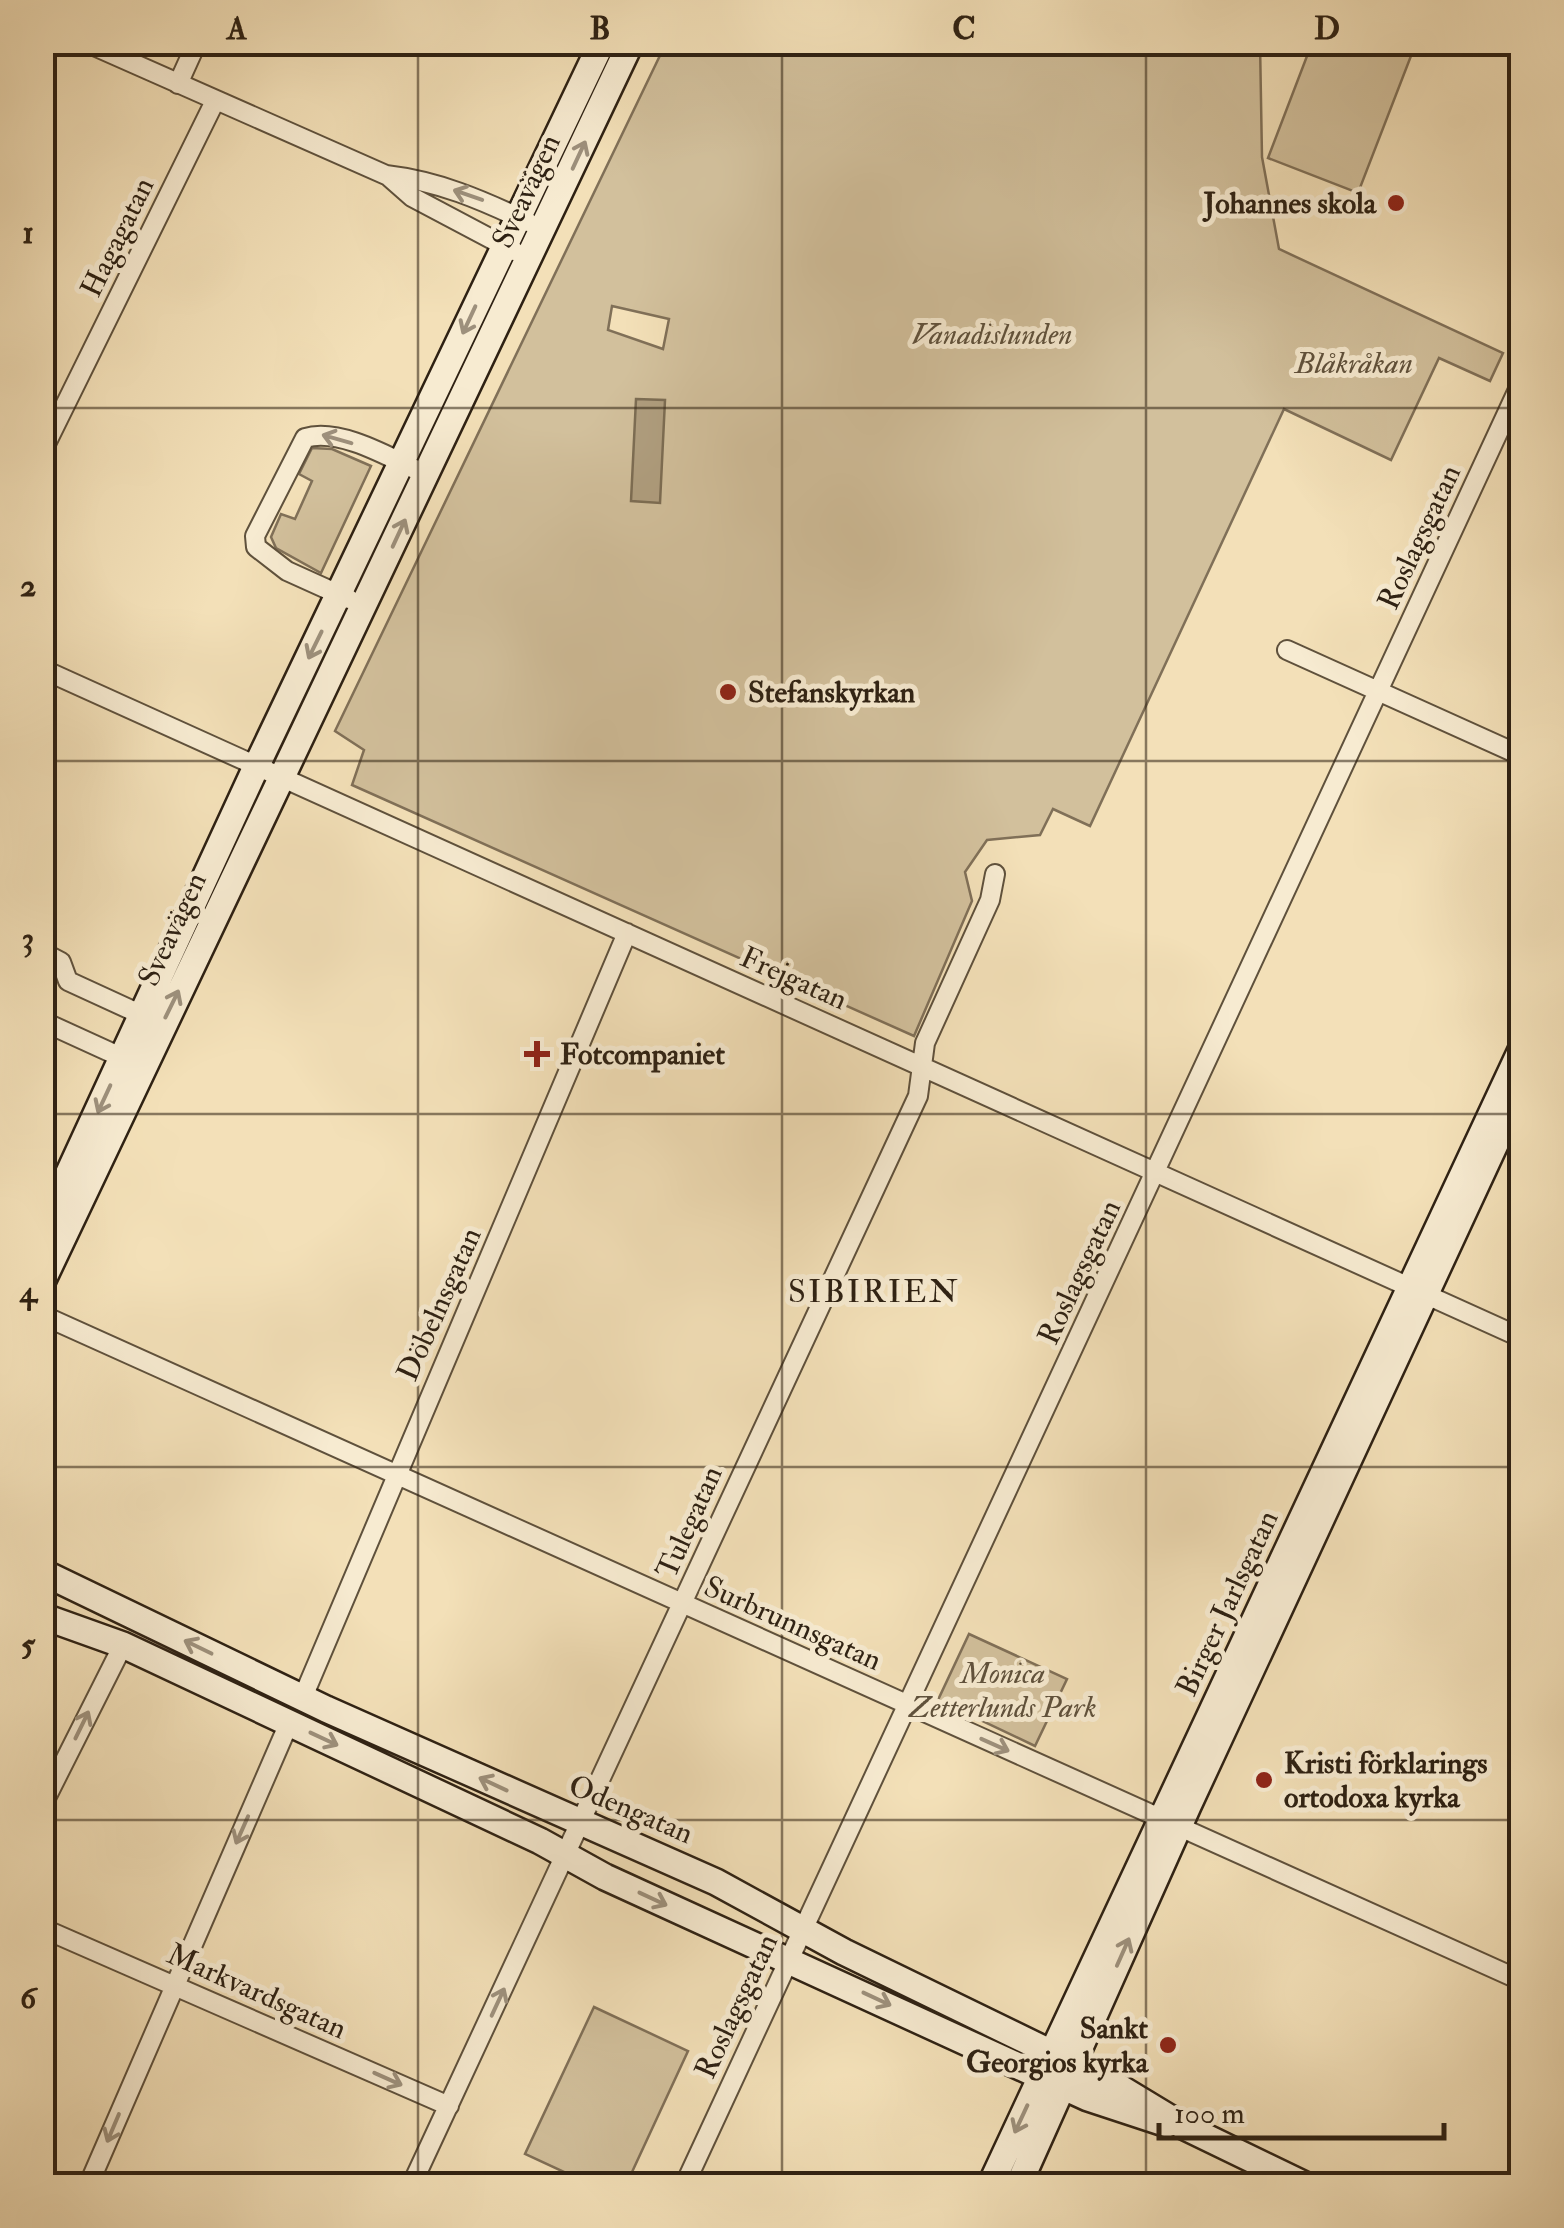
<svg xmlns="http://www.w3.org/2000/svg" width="1564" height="2228" font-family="'IM FELL Double Pica',serif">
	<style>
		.green { fill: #d2c09c; stroke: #807058; stroke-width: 2.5; fill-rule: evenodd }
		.water { fill: #b09f80; stroke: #7c6d54; stroke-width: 2.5 }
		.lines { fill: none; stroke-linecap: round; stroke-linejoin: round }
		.street-casing { stroke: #5f513c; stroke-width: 22 }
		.secondary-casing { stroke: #2e2113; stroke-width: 30 }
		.street { stroke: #f7ebd1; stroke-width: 18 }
		.secondary { stroke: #f7ebd1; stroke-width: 25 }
		.oneway { stroke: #9d907c }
		.grid { fill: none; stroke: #2e2113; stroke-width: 2.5; stroke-opacity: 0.55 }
		.poi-dot { fill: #8f2418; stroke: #f7ebd1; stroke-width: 4 }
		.labels { text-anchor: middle; stroke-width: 10; stroke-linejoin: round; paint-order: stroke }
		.street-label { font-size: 30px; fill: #2e2113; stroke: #f7ebd1 }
		.poi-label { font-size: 30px; font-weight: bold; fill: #2e2113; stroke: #f7ebd1; text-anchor: start }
		.park-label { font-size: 30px; font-style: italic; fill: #5f513c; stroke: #f7ebd1 }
		.neighbourhood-label { font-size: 32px; letter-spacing: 2.5px; fill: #2e2113; stroke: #f7ebd1 }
		.neatline { fill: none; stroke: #2e2113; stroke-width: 4 }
		.grid-label { font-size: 32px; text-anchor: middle; font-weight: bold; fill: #2e2113 }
	</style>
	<rect width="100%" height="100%" fill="#f3e0b8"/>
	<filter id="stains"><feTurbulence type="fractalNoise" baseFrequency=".002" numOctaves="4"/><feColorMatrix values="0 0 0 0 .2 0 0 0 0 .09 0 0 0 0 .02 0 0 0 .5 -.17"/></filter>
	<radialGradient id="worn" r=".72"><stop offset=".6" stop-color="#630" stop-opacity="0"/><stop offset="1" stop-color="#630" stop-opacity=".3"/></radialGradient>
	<!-- green -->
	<path class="green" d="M666 43H1260L1262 157 1279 249 1503 353 1490 381 1439 358 1391 460 1284 409 1090 826 1053 809 1040 835 987 840 965 872 972 901 914 1036 352 785 364 750 335 731ZM612 306 669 319 663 349 608 330Z
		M1312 43H1416L1358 193 1268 158Z
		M312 448 332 449 371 466 321 573 276 548 271 537 281 514 295 519 312 481 299 474Z
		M969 1634 1067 1679 1035 1746 938 1700Z
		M594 2007 688 2051 626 2185H592L525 2154Z"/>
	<!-- water -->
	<path class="water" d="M636 399 665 400 660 503 631 501Z"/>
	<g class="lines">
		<defs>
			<path id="street" d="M85 42 386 175C438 181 482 200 528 222
				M178 84 197 42
				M387 175 412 197 514 251
				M42 452 215 101
				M349 599 287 571 256 547 255 536 305 438C341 427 394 460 427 475
				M1287 650 1522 756
				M42 669 1522 1338
				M42 952 61 962 68 981 142 1015
				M42 1021 123 1058
				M42 1315 1522 1981
				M303 1697 627 933
				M42 1806 123 1645
				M42 1928 449 2106
				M88 2186 289 1723
				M411 2186 918 1096 925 1043 990 900 995 874
				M684 2186 1522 381"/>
			<path id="secondary" d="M42 1231 256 767 602 42
				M42 1282 631 42
				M42 1572 326 1709 716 1882 844 1952 1107 2080 1183 2126 1307 2186
				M42 1616 123 1645 540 1841 605 1877 1088 2098 1167 2124
				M990 2186 1522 1048
				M1018 2186 1188 1806 1517 1097"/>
		</defs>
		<!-- street casing -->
		<use href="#street" class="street-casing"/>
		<!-- secondary casing -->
		<use href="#secondary" class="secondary-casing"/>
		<!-- street -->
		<use href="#street" class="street"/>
		<!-- secondary -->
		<use href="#secondary" class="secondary"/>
	</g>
	<!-- one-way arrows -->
	<defs><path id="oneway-shaft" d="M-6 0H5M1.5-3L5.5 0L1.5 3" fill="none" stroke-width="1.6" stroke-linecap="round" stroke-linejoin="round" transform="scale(2.5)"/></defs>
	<g class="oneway">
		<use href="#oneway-shaft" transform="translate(579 155) rotate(-65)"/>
		<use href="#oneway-shaft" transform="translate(468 195) rotate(-161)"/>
		<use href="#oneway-shaft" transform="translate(469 320) rotate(115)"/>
		<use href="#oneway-shaft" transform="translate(337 439) rotate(-164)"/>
		<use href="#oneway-shaft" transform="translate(399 533) rotate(-65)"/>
		<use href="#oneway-shaft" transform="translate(315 645) rotate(116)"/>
		<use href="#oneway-shaft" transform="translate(172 1004) rotate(-64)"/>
		<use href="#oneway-shaft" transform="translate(104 1099) rotate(115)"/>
		<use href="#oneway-shaft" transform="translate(198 1647) rotate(-154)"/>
		<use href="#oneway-shaft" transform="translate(82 1725) rotate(-64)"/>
		<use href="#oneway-shaft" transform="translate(324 1739) rotate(25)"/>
		<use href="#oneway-shaft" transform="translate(995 1745) rotate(24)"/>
		<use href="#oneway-shaft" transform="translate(493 1784) rotate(-155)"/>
		<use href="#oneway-shaft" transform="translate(242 1830) rotate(114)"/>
		<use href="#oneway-shaft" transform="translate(653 1899) rotate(25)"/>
		<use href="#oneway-shaft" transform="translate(1123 1952) rotate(-66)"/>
		<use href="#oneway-shaft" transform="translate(877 1999) rotate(25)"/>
		<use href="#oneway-shaft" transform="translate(498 2002) rotate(-65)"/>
		<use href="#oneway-shaft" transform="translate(388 2079) rotate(24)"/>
		<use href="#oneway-shaft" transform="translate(1021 2119) rotate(115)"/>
		<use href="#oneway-shaft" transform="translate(113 2128) rotate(113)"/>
	</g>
	<!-- grid -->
	<path class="grid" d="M418 42V2186M782 42V2186M1146 42V2186M42 408H1522M42 761H1522M42 1114H1522M42 1467H1522M42 1820H1522"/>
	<!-- markers -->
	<g class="poi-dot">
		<circle cx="1396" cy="203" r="10"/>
		<circle cx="728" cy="692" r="10"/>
		<path d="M532 1039h10v10h10v10h-10v10h-10v-10h-10v-10h10z"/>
		<circle cx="1264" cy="1780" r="10"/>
		<circle cx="1168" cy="2045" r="10"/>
	</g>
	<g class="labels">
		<!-- street labels -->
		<g class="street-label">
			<text transform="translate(526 191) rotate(-65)" y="10">Sveavägen</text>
			<text transform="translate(117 237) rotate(-64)" y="10">Hagagatan</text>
			<text transform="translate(1419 537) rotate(-65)" y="10">Roslagsgatan</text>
			<text transform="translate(172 929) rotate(-65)" y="10">Sveavägen</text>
			<text transform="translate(794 978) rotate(24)" y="10">Frejgatan</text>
			<text transform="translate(1079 1272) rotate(-65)" y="10">Roslagsgatan</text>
			<text transform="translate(439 1304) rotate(-66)" y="10">Döbelnsgatan</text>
			<text transform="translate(689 1522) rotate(-66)" y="10">Tulegatan</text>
			<text transform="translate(1227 1603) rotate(-65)" y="10">Birger Jarlsgatan</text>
			<text transform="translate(793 1623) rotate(24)" y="10">Surbrunnsgatan</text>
			<text transform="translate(631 1809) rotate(23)" y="10">Odengatan</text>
			<text transform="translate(257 1991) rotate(24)" y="10">Markvardsgatan</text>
			<text transform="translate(736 2006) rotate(-65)" y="10">Roslagsgatan</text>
		</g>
		<!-- poi labels -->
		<g class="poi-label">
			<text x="1376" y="213" text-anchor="end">Johannes skola</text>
			<text x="748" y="702">Stefanskyrkan</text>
			<text x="560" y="1064">Fotcompaniet</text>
			<text x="1284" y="1773">Kristi förklarings<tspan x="1284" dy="34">ortodoxa kyrka</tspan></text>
			<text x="1148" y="2038" text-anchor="end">Sankt<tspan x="1148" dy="34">Georgios kyrka</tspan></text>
		</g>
		<!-- park labels -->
		<g class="park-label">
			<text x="992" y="344">Vanadislunden</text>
			<text x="1354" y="373">Blåkråkan</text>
			<text x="1003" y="1683">Monica<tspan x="1003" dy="34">Zetterlunds Park</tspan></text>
		</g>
		<!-- neighbourhood labels -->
		<g class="neighbourhood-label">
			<text x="874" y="1302">SIBIRIEN</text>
		</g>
	</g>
	<!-- margin -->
	<rect width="1564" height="2228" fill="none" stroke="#f3e0b8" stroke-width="110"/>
	<!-- scale -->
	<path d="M1159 2123v15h285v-15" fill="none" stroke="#2e2113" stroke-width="5"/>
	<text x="1174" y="2123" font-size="30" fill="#2e2113" stroke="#f7ebd1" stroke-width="8" paint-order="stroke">100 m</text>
	<rect x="55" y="55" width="1454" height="2118" class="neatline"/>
	<g class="grid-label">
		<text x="237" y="39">A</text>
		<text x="600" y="39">B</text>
		<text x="964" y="39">C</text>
		<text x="1327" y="39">D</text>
		<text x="28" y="243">1</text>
		<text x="28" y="596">2</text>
		<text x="28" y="949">3</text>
		<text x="28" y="1302">4</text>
		<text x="28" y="1655">5</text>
		<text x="28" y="2008">6</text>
	</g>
	<rect width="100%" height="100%" filter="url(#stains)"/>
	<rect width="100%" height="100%" fill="url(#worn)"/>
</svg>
